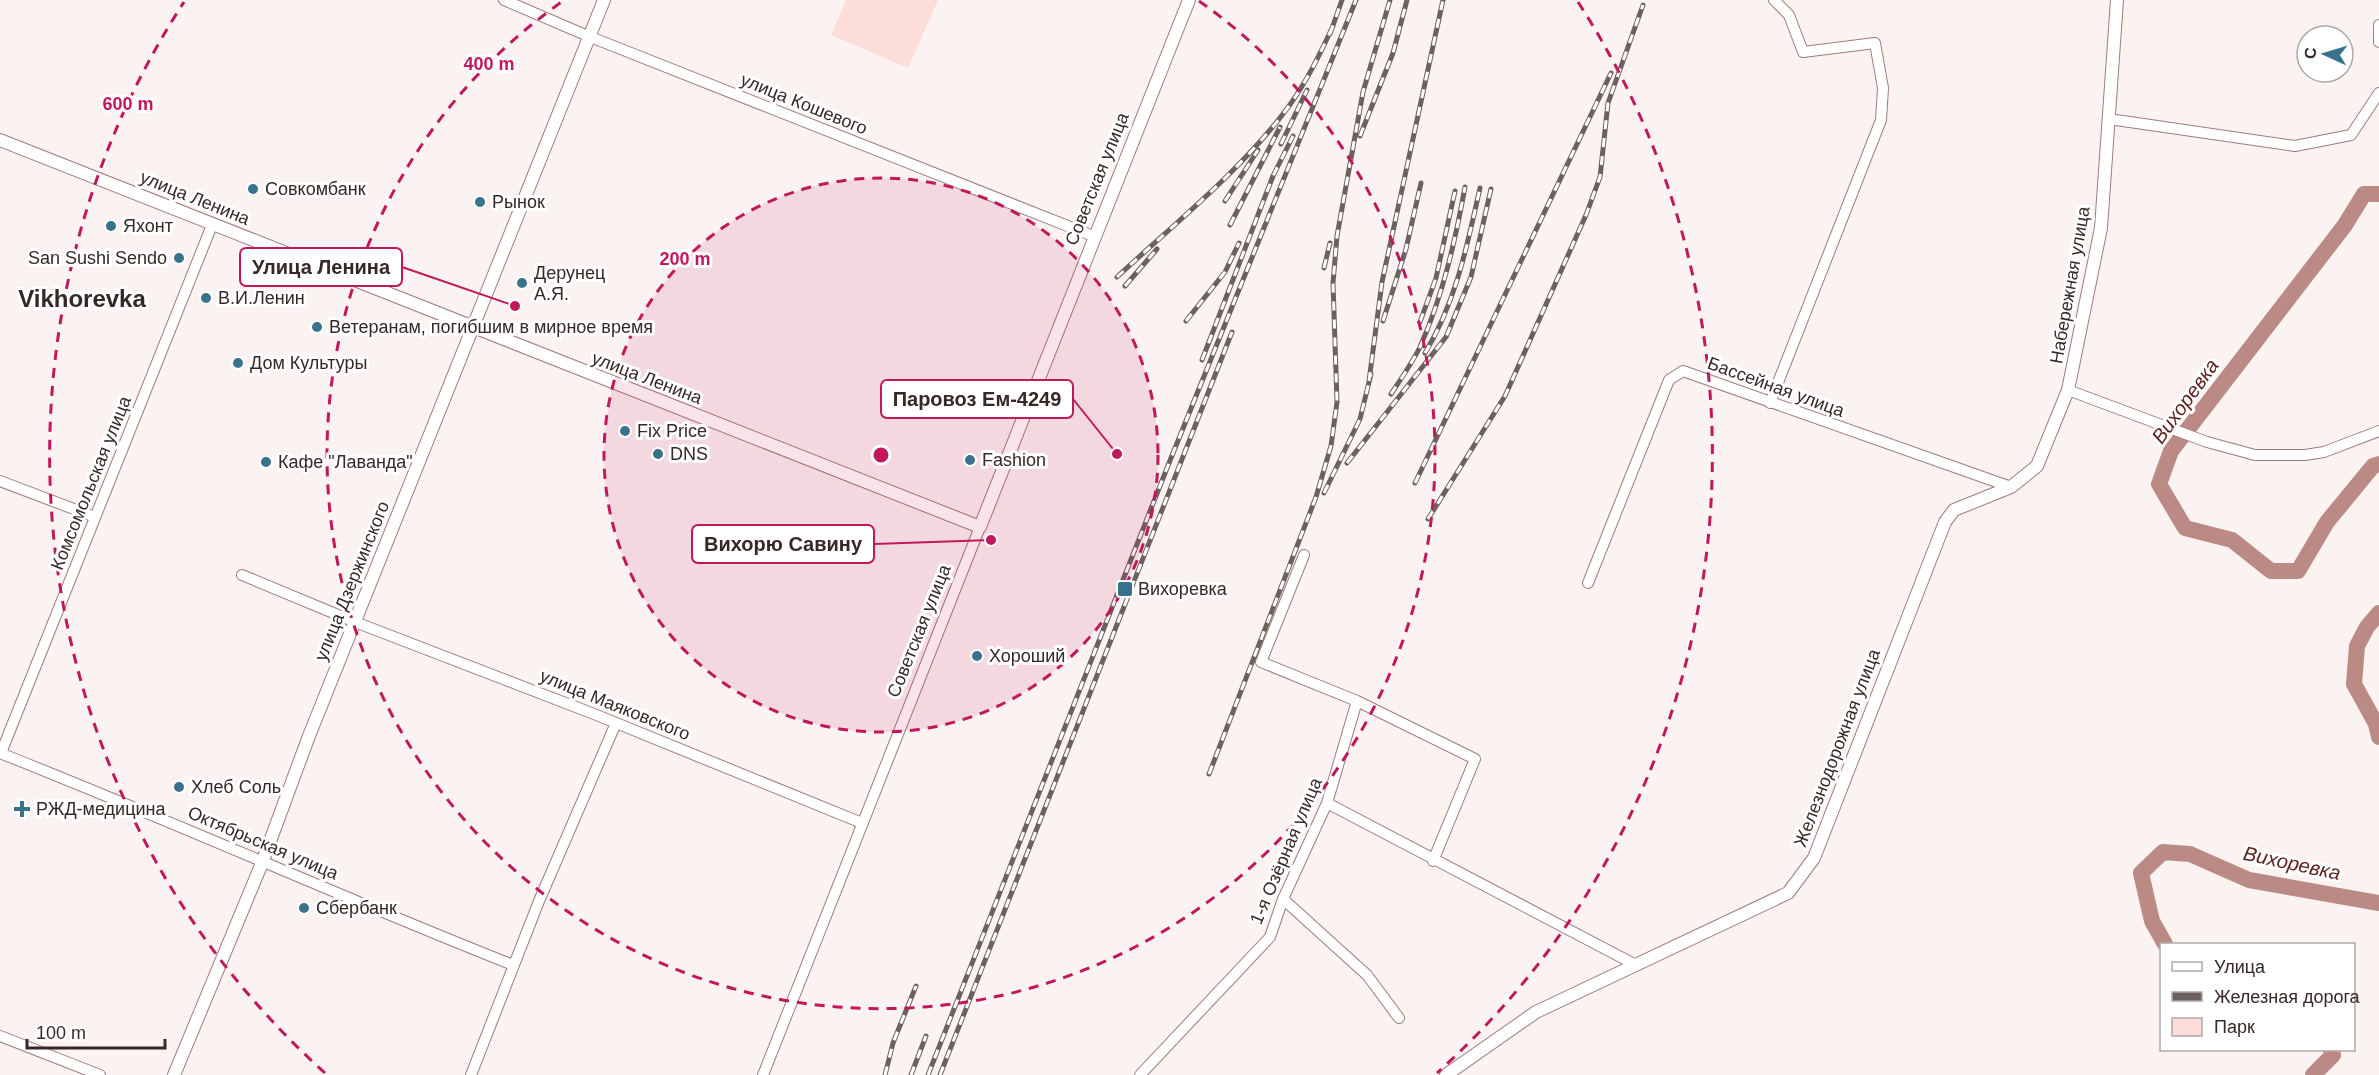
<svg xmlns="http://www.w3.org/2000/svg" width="2379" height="1075" font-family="Helvetica,sans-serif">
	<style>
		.green { fill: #fcddd9 }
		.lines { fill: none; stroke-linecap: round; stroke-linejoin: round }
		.river { stroke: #bb8a84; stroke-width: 16 }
		.minor-casing { stroke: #9e7c78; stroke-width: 12 }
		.tertiary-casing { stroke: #9e7c78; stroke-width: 14 }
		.minor { stroke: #fff; stroke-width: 10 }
		.tertiary { stroke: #fff; stroke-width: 12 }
		.rail-casing { stroke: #6d615f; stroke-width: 5 }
		.rail { stroke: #fff; stroke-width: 3; stroke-dasharray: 9; stroke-linecap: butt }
		.ring { fill: none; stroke: #c2185b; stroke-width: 3; stroke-dasharray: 10 8 }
		.poi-dot { fill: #39728c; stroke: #fff; stroke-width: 2 }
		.labels { text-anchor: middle; stroke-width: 6; stroke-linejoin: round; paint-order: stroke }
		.street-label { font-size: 18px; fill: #352826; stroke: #fff }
		.poi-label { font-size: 18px; fill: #352826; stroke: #fff; text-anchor: start }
		.water-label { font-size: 20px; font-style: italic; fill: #5f211d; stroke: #fff }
		.district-label { font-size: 24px; font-weight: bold; fill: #352826; stroke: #fff }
		.centre { fill: #c2185b; stroke: #fff; stroke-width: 3 }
		.ring-label { font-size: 18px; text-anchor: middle; font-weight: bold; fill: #c2185b; stroke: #fff; stroke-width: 6; stroke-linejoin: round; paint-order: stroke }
		.leader { fill: none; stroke: #c2185b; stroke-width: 2 }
		.callout-dot { fill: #c2185b; stroke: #fff; stroke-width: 2 }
		.callout { fill: #fff; stroke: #c2185b; stroke-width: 2 }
		.callout-label { font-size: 20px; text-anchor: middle; font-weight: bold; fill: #352826 }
	</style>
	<rect width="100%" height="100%" fill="#fbf3f2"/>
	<!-- green -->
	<path class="green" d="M846 0H938L908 68 831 35Z"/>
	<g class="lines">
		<!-- river -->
		<path class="river" d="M2379 194H2364L2345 225 2171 451 2159 484 2185 528 2232 540 2271 571H2298L2327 522 2373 466 2379 464
			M2379 613 2367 627 2357 646 2354 684 2376 724 2379 737
			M2165 944 2152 921 2141 873 2163 852 2190 854 2249 880 2379 903
			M2313 1075 2333 1055 2331 1050"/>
		<defs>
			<path id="minor" d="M504 0 588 36 1093 236
				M2379 25V42
				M2109 119 2295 146 2351 135 2379 93
				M2068 390 2207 442 2255 455H2305L2324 452 2379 431
				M1770 403 1881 120 1883 88 1875 43 1803 52 1789 15 1774 0
				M0 481 95 517
				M1304 555 1261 662 1357 701 1475 759 1433 861
				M242 575 355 622 594 714 862 823
				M1588 583 1669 380 1683 371 2011 487
				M0 753C172 821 341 897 513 965
				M1 753 212 225
				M1327 803 1636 965
				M1283 899 1367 975 1399 1018
				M0 1036 100 1075
				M471 1075 539 901 616 723
				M763 1075 980 527
				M1140 1075 1270 937 1283 899 1327 803 1357 701"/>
			<path id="tertiary" d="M0 140 980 527 1189 0
				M174 1075 262 863 309 736 604 0
				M1446 1075 1536 1012 1788 893 1814 858 1945 522 1954 510 2011 487 2037 466 2068 390 2101 228 2117 0"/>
		</defs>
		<!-- minor casing -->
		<use href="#minor" class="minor-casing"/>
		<!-- tertiary casing -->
		<use href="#tertiary" class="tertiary-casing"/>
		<!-- minor -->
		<use href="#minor" class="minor"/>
		<!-- tertiary -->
		<use href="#tertiary" class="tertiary"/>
		<defs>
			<path id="rail" d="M1330 34 1342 0
				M1360 136 1393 53 1407 0
				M1281 144 1307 90
				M1225 201 1258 150
				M1230 225 1280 127
				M1324 268 1330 243
				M1117 277C1173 225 1244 168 1289 106 1307 81 1320 54 1333 26
				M1125 286 1157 249
				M1186 321 1225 272 1239 243
				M1383 321 1406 249 1421 183
				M1420 322 1436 278 1455 191
				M1425 353C1456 302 1467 246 1480 188
				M1202 360 1273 176 1293 136
				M1369 381 1382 282 1443 0
				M1391 394C1401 379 1412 363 1420 347 1443 295 1455 242 1465 187
				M1347 463 1446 337 1471 277 1491 189
				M1415 483 1611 73
				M1324 493 1360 419 1371 374
				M1428 519 1505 396 1586 215 1600 177 1608 103 1643 5
				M1209 774 1316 497 1331 446 1337 402 1333 283 1337 236 1363 92 1390 0
				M885 1075 893 1043 916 986
				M911 1075 926 1036
				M928 1075 1169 463 1356 0
				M940 1075 1232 332"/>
		</defs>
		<!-- rail casing -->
		<use href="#rail" class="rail-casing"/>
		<!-- rail -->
		<use href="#rail" class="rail"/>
	</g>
	<!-- distance rings -->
	<circle cx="881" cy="455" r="277" fill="#c2185b" fill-opacity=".12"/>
	<g class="ring">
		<circle cx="881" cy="455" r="277"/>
		<path d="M1199 1A554 554 0 1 1 563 1"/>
		<path d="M325 1073A831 831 0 0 1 184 2M1578 2A831 831 0 0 1 1437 1073"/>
	</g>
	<!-- markers -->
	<g class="poi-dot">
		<circle cx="253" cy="189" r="6"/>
		<circle cx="480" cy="202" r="6"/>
		<circle cx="111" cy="226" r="6"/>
		<circle cx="179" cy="258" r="6"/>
		<circle cx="522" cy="283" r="6"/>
		<circle cx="206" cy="298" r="6"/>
		<circle cx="317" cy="327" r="6"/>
		<circle cx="238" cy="363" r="6"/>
		<circle cx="625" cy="431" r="6"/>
		<circle cx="658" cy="454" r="6"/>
		<circle cx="970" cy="460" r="6"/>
		<circle cx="266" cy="462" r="6"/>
		<rect x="1117" y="581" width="16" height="16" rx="3"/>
		<circle cx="977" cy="656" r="6"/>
		<circle cx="179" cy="787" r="6"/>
		<path d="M19 800h6v6h6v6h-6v6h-6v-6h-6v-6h6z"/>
		<circle cx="304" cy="908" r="6"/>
	</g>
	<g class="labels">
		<!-- street labels -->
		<g class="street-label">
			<text transform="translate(804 104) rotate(22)" y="6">улица Кошевого</text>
			<text transform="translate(1097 179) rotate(-68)" y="6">Советская улица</text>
			<text transform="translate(195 198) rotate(22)" y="6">улица Ленина</text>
			<text transform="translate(2070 285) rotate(-80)" y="6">Набережная улица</text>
			<text transform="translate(647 378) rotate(21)" y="6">улица Ленина</text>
			<text transform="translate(1776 387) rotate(20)" y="6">Бассейная улица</text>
			<text transform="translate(91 483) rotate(-68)" y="6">Комсомольская улица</text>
			<text transform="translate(352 581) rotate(-68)" y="6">улица Дзержинского</text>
			<text transform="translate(919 631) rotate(-68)" y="6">Советская улица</text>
			<text transform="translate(615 705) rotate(22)" y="6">улица Маяковского</text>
			<text transform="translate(1837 748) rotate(-69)" y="6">Железнодорожная улица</text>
			<text transform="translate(263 843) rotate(23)" y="6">Октябрьская улица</text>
			<text transform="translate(1286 851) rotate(-67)" y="6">1-я Озёрная улица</text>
		</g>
		<!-- poi labels -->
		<g class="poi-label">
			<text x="265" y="195">Совкомбанк</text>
			<text x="492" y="208">Рынок</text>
			<text x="123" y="232">Яхонт</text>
			<text x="167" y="264" text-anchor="end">San Sushi Sendo</text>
			<text x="534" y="279">Дерунец<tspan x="534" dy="21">А.Я.</tspan></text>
			<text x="218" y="304">В.И.Ленин</text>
			<text x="329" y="333">Ветеранам, погибшим в мирное время</text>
			<text x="250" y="369">Дом Культуры</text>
			<text x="637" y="437">Fix Price</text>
			<text x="670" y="460">DNS</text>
			<text x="982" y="466">Fashion</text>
			<text x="278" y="468">Кафе "Лаванда"</text>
			<text x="1138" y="595">Вихоревка</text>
			<text x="989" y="662">Хороший</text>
			<text x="191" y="793">Хлеб Соль</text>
			<text x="36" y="815">РЖД-медицина</text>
			<text x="316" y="914">Сбербанк</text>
		</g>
		<!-- water labels -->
		<g class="water-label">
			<text transform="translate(2185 401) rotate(-54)" y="7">Вихоревка</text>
			<text transform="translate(2292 863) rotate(12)" y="7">Вихоревка</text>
		</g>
		<!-- district labels -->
		<g class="district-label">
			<text x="82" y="307">Vikhorevka</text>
		</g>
	</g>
	<circle cx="881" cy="455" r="9" class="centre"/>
	<g class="ring-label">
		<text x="489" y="70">400 m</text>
		<text x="128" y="110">600 m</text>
		<text x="685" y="265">200 m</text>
	</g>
	<!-- callouts -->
	<path class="leader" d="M515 306L402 267M1117 454L1073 399M991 540L874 544"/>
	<g class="callout-dot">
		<circle cx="515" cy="306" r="6"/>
		<circle cx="1117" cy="454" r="6"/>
		<circle cx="991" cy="540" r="6"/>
	</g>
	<g class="callout">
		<rect x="240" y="248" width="162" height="38" rx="6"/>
		<rect x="881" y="380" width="192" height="38" rx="6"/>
		<rect x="692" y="525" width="182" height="38" rx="6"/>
	</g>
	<g class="callout-label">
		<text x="321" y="274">Улица Ленина</text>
		<text x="977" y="406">Паровоз Ем-4249</text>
		<text x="783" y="551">Вихорю Савину</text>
	</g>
	<!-- legend -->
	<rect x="2160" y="943" width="195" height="108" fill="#ffffff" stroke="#aea9a8" stroke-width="1.5"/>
	<rect x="2172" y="962" width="30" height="9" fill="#ffffff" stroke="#aea9a8" stroke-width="1.5"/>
	<text x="2214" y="973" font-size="18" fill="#352826">Улица</text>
	<rect x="2172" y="992" width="30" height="9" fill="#6d615f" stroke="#aea9a8" stroke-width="1.5"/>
	<text x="2214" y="1003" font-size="18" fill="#352826">Железная дорога</text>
	<rect x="2172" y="1018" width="30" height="18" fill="#fcddd9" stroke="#aea9a8" stroke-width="1.5"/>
	<text x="2214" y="1033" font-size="18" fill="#352826">Парк</text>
	<!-- north arrow -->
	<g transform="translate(2325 54) rotate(274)"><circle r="28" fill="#ffffff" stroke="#aea9a8" stroke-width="1.5"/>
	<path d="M0-4.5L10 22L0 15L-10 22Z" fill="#39728c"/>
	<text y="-9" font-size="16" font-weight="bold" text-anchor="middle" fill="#352826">С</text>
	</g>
	<!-- scale -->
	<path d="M27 1039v9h138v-9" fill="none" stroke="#352826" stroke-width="3"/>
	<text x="36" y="1039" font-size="18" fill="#352826" stroke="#ffffff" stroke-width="4.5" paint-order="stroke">100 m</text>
</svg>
